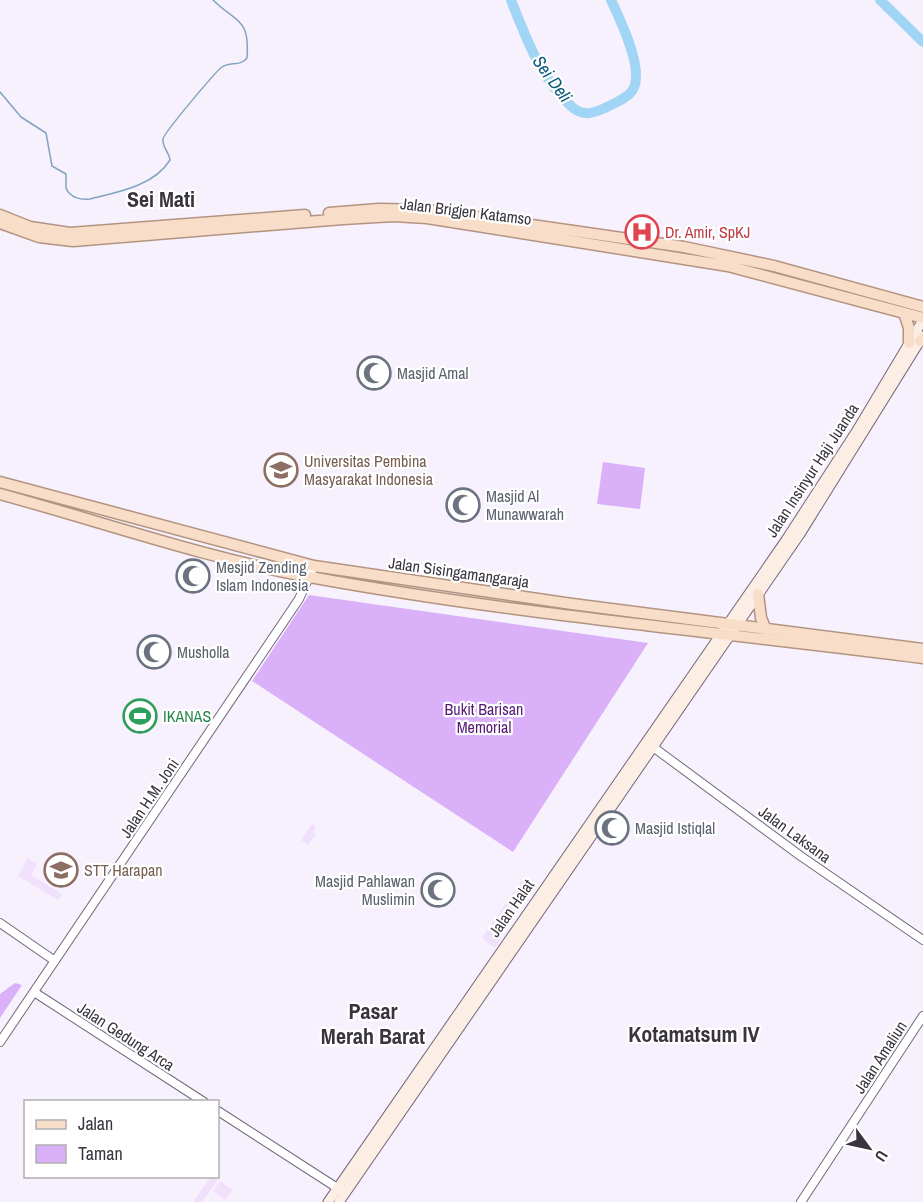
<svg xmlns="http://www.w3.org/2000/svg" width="923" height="1202" font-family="'Archivo Narrow',sans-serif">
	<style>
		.built { fill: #f0e0fc }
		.green { fill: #dab1f8 }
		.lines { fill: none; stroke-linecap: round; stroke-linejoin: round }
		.stream { stroke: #81a5be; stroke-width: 1.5 }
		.river { stroke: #a0d5f5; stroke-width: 10 }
		.tertiary-casing { stroke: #72687a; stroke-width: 10 }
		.secondary-casing { stroke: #72687a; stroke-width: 11 }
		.primary-casing { stroke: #b39480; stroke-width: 13 }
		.tertiary { stroke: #fff; stroke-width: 8 }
		.secondary { stroke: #fceee4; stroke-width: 9 }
		.primary { stroke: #f8dec8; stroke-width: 10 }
		.labels { text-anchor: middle; stroke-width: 4.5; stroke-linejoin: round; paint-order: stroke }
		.street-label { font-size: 16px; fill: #39343d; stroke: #fff }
		.health-label { font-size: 16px; fill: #be3a42; stroke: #fff; text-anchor: start }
		.worship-label { font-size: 16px; fill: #5b616d; stroke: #fff; text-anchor: start }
		.education-label { font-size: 16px; fill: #785e54; stroke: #fff; text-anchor: start }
		.park-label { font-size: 16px; fill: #551b74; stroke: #fff }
		.leisure-label { font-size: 16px; fill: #27864d; stroke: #fff; text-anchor: start }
		.water-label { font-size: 18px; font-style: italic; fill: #0e5b7e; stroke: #fff }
		.district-label { font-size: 22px; font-weight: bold; fill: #39343d; stroke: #fff }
	</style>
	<rect width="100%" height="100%" fill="#f7f0fd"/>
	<!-- built -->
	<path class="built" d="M312 824 316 827 313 832 316 834 308 845 301 840Z
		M28 858 37 864 31 875 62 894 58 900 18 876Z
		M524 877 537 886 531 895 526 892 496 936 501 939 495 948 482 938Z
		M211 1177 218 1180 202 1202H193Z
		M220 1181 232 1190 225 1200 213 1191Z"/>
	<!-- green -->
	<path class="green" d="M603 462 645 468 640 509 597 504Z
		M309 595 648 643 513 852 252 681Z
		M15 983 22 985 0 1018V994Z"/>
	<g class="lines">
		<!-- stream -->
		<path class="stream" d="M0 92 21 117 46 133 52 166 66 174V188C70 198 81 200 90 199 118 192 154 186 170 160 169 152 162 147 163 139 163 134 216 71 222 67 230 61 240 67 247 58 250 17 236 23 213 0"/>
		<!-- river -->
		<path class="river" d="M511 0C526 38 541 79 572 107 584 117 593 113 605 108 615 103 626 99 632 91 646 72 620 20 611 0
			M880 0 923 42"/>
		<defs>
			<path id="tertiary" d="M653 747 802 857 923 940
				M0 923 55 961
				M34 992 204 1102
				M0 1042 299 599 314 566
				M218 1111 342 1191
				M801 1202 923 1016"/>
			<path id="secondary" d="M328 1202 786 540 856 432 923 320
				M339 1202 800 534 923 336"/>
			<path id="primary" d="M329 213 379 209 428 210 684 247 774 266 923 307
				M0 215 30 227 70 233 305 215
				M0 223 39 237 73 241 343 219 393 216 427 218 728 266 923 318
				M904 313 909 328V343
				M920 341 923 338
				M0 482 314 566 572 604 923 649
				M0 494C103 522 205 558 310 577 512 614 719 632 923 658
				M758 594 761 618 766 630"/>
		</defs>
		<!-- tertiary casing -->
		<use href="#tertiary" class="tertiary-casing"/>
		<!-- secondary casing -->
		<use href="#secondary" class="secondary-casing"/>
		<!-- primary casing -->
		<use href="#primary" class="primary-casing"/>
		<!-- tertiary -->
		<use href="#tertiary" class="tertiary"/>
		<!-- secondary -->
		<use href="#secondary" class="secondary"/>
		<!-- primary -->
		<use href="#primary" class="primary"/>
	</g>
	<!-- icons -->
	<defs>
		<symbol id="hospital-ring" viewBox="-11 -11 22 22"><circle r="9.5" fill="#fff" stroke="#e0444e" stroke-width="1.5"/><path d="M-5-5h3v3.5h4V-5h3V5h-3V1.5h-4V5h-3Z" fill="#e0444e"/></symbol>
		<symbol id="mosque-ring" viewBox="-11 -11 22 22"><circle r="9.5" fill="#fff" stroke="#6b7280" stroke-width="1.5"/><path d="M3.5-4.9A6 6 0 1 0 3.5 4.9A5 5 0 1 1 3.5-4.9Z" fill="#6b7280"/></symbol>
		<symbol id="university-ring" viewBox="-11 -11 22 22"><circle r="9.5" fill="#fff" stroke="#8d6e63" stroke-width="1.5"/><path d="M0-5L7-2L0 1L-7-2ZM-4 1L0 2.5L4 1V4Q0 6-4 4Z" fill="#8d6e63"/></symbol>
		<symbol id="stadium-ring" viewBox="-11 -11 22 22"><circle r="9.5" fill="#fff" stroke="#2e9e5b" stroke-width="1.5"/><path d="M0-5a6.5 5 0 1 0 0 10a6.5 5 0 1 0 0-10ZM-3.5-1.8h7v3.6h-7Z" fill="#2e9e5b"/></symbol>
	</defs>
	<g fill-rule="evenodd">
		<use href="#hospital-ring" x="623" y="213" width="38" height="38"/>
		<use href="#mosque-ring" x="355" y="354" width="38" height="38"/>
		<use href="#university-ring" x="262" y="451" width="38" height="38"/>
		<use href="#mosque-ring" x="444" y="486" width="38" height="38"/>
		<use href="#mosque-ring" x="174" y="557" width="38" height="38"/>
		<use href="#mosque-ring" x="135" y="633" width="38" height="38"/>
		<use href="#stadium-ring" x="121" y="697" width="38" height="38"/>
		<use href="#mosque-ring" x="593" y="809" width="38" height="38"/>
		<use href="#university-ring" x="42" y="851" width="38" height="38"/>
		<use href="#mosque-ring" x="419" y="871" width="38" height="38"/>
	</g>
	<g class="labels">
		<!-- street labels -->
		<g class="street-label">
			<text transform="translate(466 211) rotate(7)" y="6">Jalan Brigjen Katamso</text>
			<text transform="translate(812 470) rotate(-57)" y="6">Jalan Insinyur Haji Juanda</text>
			<text transform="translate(459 572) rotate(8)" y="6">Jalan Sisingamangaraja</text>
			<text transform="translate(149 798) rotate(-56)" y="6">Jalan H.M. Joni</text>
			<text transform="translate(795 834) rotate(36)" y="6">Jalan Laksana</text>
			<text transform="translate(511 908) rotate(-55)" y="6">Jalan Halat</text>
			<text transform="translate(126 1036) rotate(33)" y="6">Jalan Gedung Arca</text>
			<text transform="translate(880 1057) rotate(-57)" y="6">Jalan Amaliun</text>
		</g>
		<!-- health labels -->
		<g class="health-label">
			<text x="665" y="238">Dr. Amir, SpKJ</text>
		</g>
		<!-- worship labels -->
		<g class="worship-label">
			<text x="397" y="379">Masjid Amal</text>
			<text x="486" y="502">Masjid Al<tspan x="486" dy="18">Munawwarah</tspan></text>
			<text x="216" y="573">Mesjid Zending<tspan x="216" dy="18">Islam Indonesia</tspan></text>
			<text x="177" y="658">Musholla</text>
			<text x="635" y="834">Masjid Istiqlal</text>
			<text x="415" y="887" text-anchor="end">Masjid Pahlawan<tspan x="415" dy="18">Muslimin</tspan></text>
		</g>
		<!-- education labels -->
		<g class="education-label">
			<text x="304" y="467">Universitas Pembina<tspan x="304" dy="18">Masyarakat Indonesia</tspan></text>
			<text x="84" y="876">STT Harapan</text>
		</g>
		<!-- park labels -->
		<g class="park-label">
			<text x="484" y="715">Bukit Barisan<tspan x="484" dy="18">Memorial</tspan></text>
		</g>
		<!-- leisure labels -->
		<g class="leisure-label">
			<text x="163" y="722">IKANAS</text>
		</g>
		<!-- water labels -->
		<g class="water-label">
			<text transform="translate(552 79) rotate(54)" y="6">Sei Deli</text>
		</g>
		<!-- district labels -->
		<g class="district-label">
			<text x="161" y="207">Sei Mati</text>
			<text x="373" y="1019">Pasar<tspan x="373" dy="25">Merah Barat</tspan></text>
			<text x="694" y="1042">Kotamatsum IV</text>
		</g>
	</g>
	<!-- legend -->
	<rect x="24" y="1100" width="195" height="78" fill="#ffffff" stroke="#b0aeb1" stroke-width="1.5"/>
	<rect x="36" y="1120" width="30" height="9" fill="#f8dec8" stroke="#b0aeb1" stroke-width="1.5"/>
	<text x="78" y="1130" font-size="18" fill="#39343d">Jalan</text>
	<rect x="36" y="1145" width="30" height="18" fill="#dab1f8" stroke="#b0aeb1" stroke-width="1.5"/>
	<text x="78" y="1160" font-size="18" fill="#39343d">Taman</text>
	<!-- north arrow -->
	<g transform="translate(869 1148) rotate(123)" stroke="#ffffff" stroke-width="4.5" paint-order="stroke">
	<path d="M0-4.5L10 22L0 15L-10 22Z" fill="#39343d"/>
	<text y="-9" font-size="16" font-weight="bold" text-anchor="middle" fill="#39343d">U</text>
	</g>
</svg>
